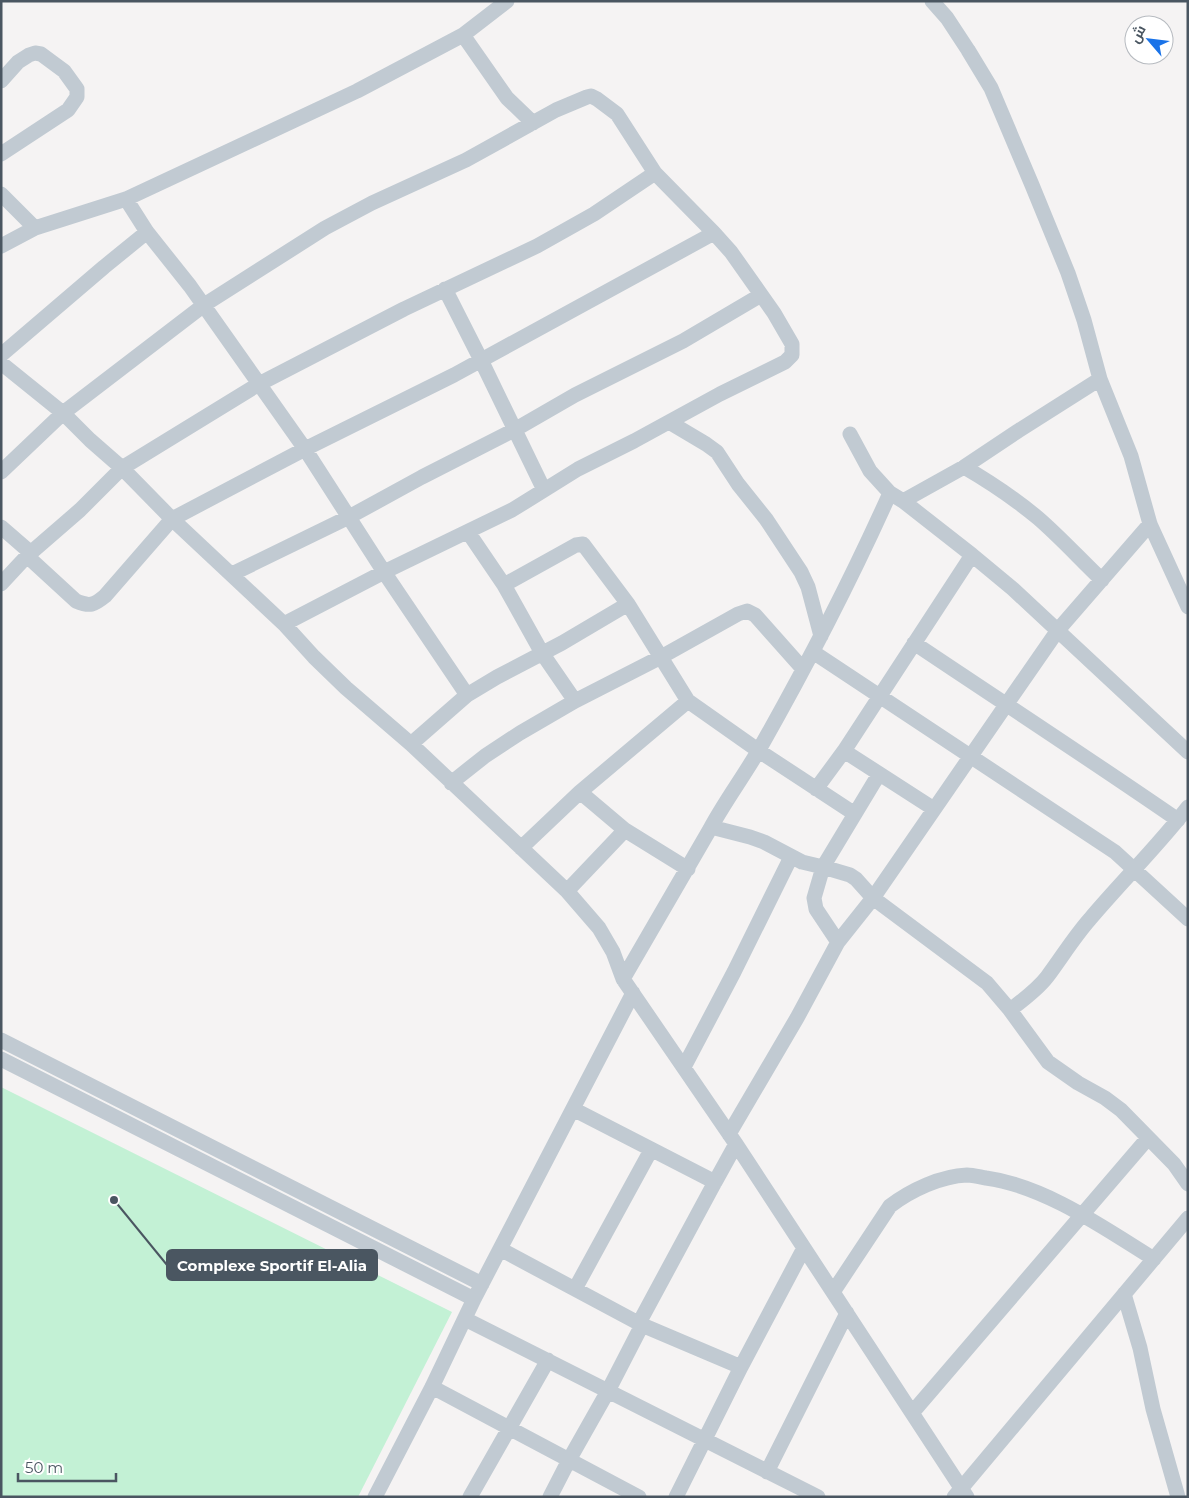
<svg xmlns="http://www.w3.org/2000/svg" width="1189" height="1498" font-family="Montserrat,Cairo,sans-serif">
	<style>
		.green { fill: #c3f1d5 }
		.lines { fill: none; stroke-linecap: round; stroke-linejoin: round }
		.minor { stroke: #c1cad2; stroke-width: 15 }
		.leader { fill: none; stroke: #4a5661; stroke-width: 2 }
		.callout-dot { fill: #4a5661; stroke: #fff; stroke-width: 2 }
		.callout { fill: #4a5661; stroke: #4a5661; stroke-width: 2 }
		.callout-label { font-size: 15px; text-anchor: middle; font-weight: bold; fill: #fff }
	</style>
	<rect width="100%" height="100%" fill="#f5f3f3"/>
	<!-- green -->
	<path class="green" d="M1 1087 452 1312 358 1497H1Z"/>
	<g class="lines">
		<!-- minor -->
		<path class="minor" d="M932 1 947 18 968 50 991 88 1032 185 1068 273 1084 320 1100 379
			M463 35 507 1
			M1 81 18 62 29 55 35 53 41 54 64 71 77 89V97L68 110 1 154
			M1 194 35 228
			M126 199 147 232 190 286 305 449 384 572 467 695
			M1 246 35 228 126 199 357 91 463 35 507 98 533 123
			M445 289 481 360 544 490
			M1 355 104 267 147 232
			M1 363 63 413 90 440 122 468 172 519 284 624 314 657 346 688 411 744 567 891 599 928 613 952 623 979 736 1144 967 1497
			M669 422 706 444 717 452 738 484 766 519 801 572 808 587 821 636
			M850 434 870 471 890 493 903 501 972 555 1013 589 1188 752
			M964 467C990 482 1015 499 1038 518 1060 537 1081 560 1102 580
			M1 472 63 413 204 305 325 228 372 203 466 160 556 110 587 97 591 96 597 99 617 114 655 173 714 233 731 252 774 313 792 344V355L785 362 720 394 634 441 578 469 512 510 384 572 284 624
			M903 501 964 467 1018 431 1100 379 1131 456 1150 524 1188 607
			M1 527 31 553
			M468 532 504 585 542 653 575 701
			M27 556 76 601C90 607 94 605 105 596L172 519 305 449 454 375 714 233
			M232 574 349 517 422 477 516 429 575 395 683 341 761 295
			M1 584 27 556 80 510 122 468 259 384 404 309 537 246 594 214 655 173
			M504 585 576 545 583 544 628 604 688 701 759 751 855 814
			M914 643C1002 702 1091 760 1178 820
			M813 652 1115 852 1188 919
			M411 744 467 695 497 677 562 643 628 604
			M844 751 934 809
			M451 783 485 756 520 733 575 701 661 657 738 614 747 611 755 615 803 669
			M816 789 844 751 972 555
			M580 792 625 830 688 869
			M711 827 750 837 764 842 802 862 823 867 850 875 856 879 873 898 1006 705 1058 630 1150 524
			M521 848 580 792 688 701
			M567 891 625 830
			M838 942 816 909 814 898 823 867 879 774
			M623 979C652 929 681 879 710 829 725 801 744 776 760 748 807 665 851 580 890 493
			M1010 1010C1023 1000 1037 990 1047 977 1062 957 1074 937 1090 919 1122 881 1158 846 1188 807
			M1 1040 482 1284
			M1 1059 474 1299
			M684 1067 734 972 791 857
			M573 1109 715 1182 736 1144
			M729 1134 797 1018 838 942 873 898 987 983 1010 1010 1048 1062 1078 1083 1105 1098 1121 1110 1174 1164 1188 1184
			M500 1249 642 1325 741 1367 804 1248
			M575 1289 651 1150
			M833 1292 890 1206C911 1190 941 1176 967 1175 973 1175 980 1177 986 1178 1045 1186 1104 1228 1154 1259
			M1124 1294 1140 1348 1153 1409 1178 1497
			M465 1319 818 1497
			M639 1323 715 1182
			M432 1387 639 1497
			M912 1413 1148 1138
			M767 1472 847 1313
			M375 1497 432 1387 474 1299 633 993
			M470 1497 548 1360
			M550 1497 569 1460 608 1391 642 1325
			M676 1497 741 1367
			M954 1497 1188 1218"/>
	</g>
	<!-- callouts -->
	<path class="leader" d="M114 1200L167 1265"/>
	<circle class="callout-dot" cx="114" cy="1200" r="5"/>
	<rect class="callout" x="167" y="1250" width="210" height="30" rx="5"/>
	<g class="callout-label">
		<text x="272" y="1271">Complexe Sportif El-Alia</text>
	</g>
	<!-- border -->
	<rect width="1189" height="1498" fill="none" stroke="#4a5661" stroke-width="5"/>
	<!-- north arrow -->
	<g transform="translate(1149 40) rotate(298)"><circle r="24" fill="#ffffff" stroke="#b7bbc0"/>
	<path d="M0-4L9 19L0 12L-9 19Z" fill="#1a73e8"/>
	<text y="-8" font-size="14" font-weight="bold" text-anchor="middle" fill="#4a5661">ش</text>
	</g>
	<!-- scale -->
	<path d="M18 1473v8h98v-8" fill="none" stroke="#4a5661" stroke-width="2.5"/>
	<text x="25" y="1473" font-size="15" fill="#4a5661" stroke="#ffffff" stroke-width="4" paint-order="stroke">50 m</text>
</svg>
